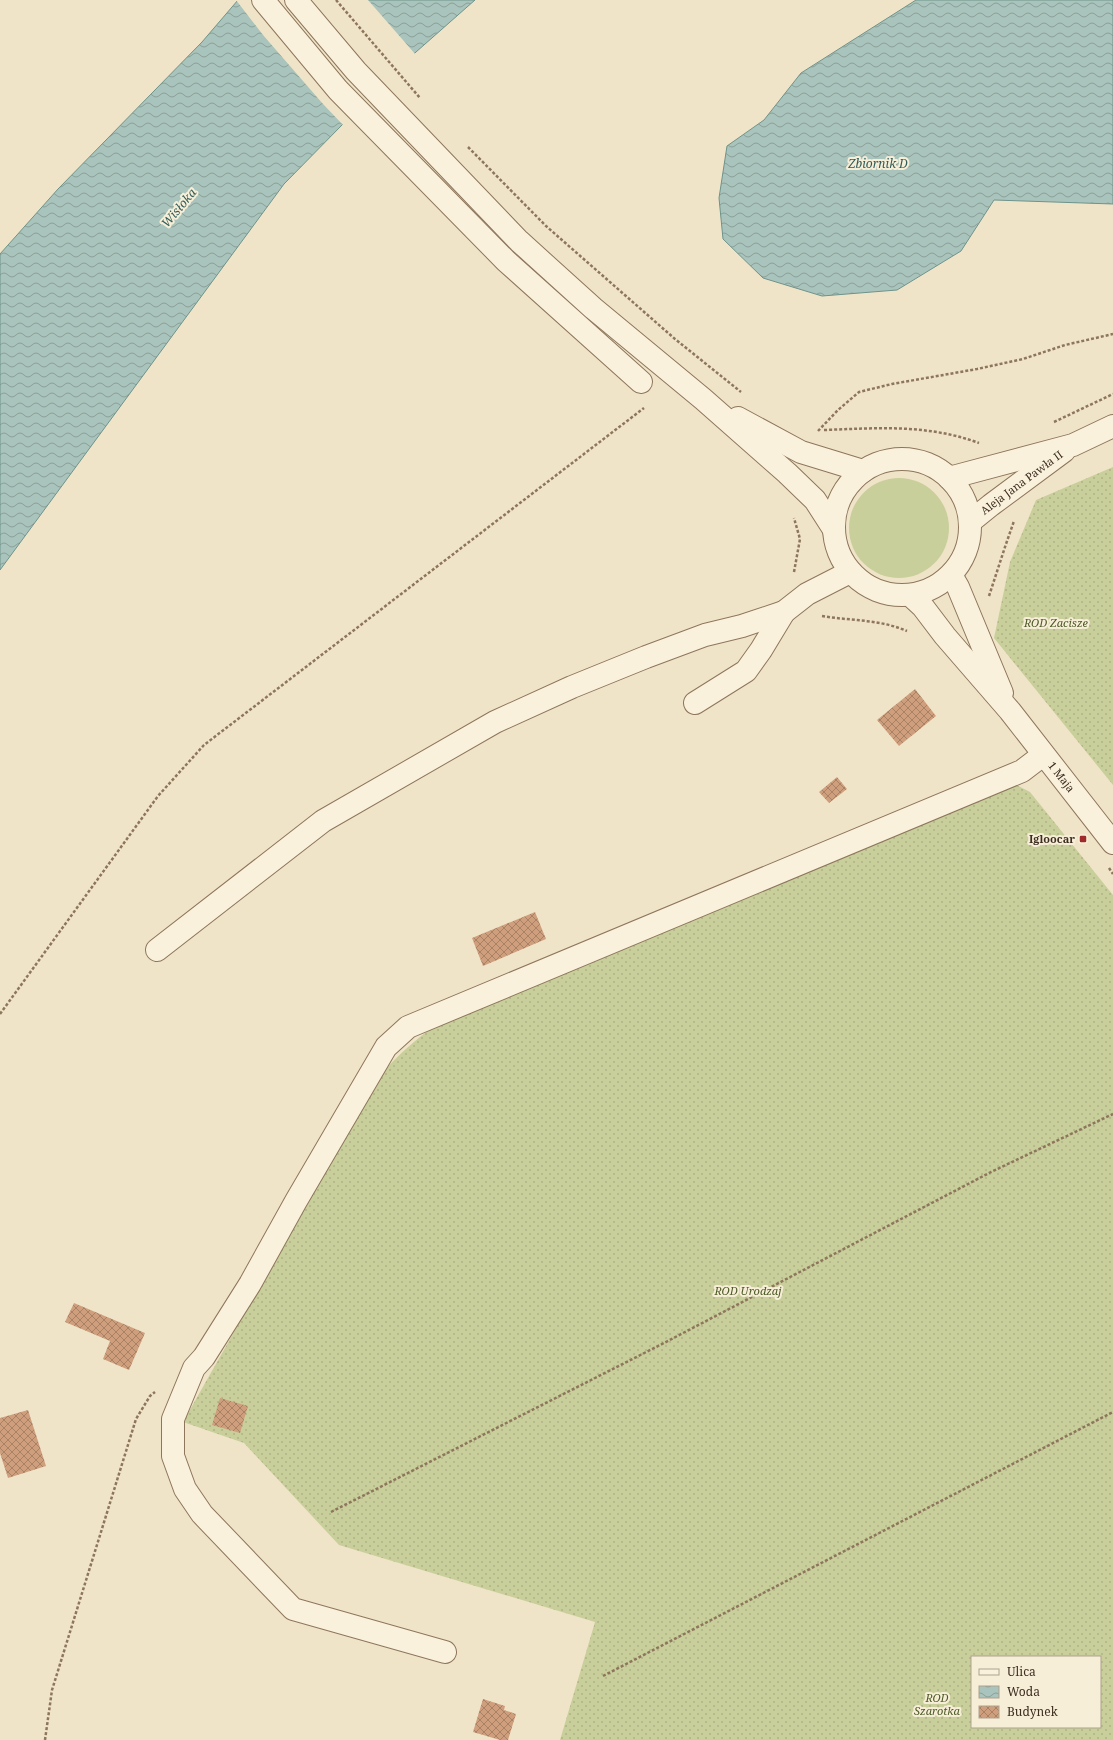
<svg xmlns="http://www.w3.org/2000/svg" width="1113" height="1740" font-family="'Noto Serif',serif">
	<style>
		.grass { fill: #c9cf9b }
		.garden { fill: url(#garden-dots); fill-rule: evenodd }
		.water { fill: url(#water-waves); stroke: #6f938a }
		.pier { fill: #f0e4c8 }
		.building { fill: url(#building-cross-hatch) }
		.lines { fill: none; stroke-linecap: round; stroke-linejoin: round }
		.minor-casing { stroke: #8d765c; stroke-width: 24 }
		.path { stroke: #8d765c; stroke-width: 2.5; stroke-dasharray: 3 2; stroke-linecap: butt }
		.minor { stroke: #faf1dc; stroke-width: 22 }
		.poi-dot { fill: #9e2a2b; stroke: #f7eed8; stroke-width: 1.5 }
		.labels { text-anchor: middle; stroke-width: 4; stroke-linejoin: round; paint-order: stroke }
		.street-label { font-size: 11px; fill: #3d2e20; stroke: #f7eed8 }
		.park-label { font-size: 11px; font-style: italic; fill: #4d5a26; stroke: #f7eed8 }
		.poi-label { font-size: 11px; font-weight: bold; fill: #3d2e20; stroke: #f7eed8; text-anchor: end }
		.water-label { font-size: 12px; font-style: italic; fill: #2f5d5a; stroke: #f7eed8 }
	</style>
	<defs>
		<pattern id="garden-dots" width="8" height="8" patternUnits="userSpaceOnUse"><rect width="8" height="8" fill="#c9cf9b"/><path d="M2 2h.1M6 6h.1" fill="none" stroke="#aeb285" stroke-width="1.8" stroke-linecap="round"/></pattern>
		<pattern id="water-waves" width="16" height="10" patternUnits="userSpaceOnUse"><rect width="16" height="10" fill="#a9c4bc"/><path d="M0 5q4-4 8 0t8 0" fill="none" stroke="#8ba098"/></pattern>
		<pattern id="building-cross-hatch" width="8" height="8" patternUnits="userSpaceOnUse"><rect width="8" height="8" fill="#cf9f7d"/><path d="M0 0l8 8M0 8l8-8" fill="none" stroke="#a98266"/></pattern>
	</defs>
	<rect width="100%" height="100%" fill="#f0e4c8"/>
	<!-- grass -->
	<path class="grass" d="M849 528a50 50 0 1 1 100 0a50 50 0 1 1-100 0Z"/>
	<!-- garden -->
	<path class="garden" d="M1113 467V785L994 638 1010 562 1036 500Z
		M1009 781 1030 792 1113 895V1740H560L595 1622 339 1545 244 1443 183 1422 378 1078C395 1058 408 1046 429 1030ZM972 1657H1100V1727H972Z"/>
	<!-- water -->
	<path class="water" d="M238 0H475L399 67 284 184 0 570V254L58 189 202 42Z
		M916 0H1113V204L994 200 961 251 897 290 822 296 763 278 723 239 719 198 727 146 764 120 801 73Z"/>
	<!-- pier -->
	<path class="pier" d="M236 0H368L416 55 344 126 323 104 263 35Z"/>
	<!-- building -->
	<path class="building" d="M915 689 936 716 899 746 877 720Z
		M837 777 847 789 829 803 819 792Z
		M535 912 546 939 483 966 472 938Z
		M74 1303 145 1333 129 1370 103 1359 110 1341 65 1322Z
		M220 1398 248 1406 240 1433 212 1425Z
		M28 1410 46 1466 8 1478 0 1453V1418Z
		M483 1699 505 1706 504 1710 516 1714 508 1740H500L473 1732Z"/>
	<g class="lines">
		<defs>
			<g id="minor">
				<path d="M263 0 338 90 506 261 641 382"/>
				<path d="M296 0 356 71 519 241 593 308 703 399 787 473 815 500 833 528"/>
				<path d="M738 418 801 452 863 471"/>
				<circle cx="902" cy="527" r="68"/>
				<path d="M949 478 1073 445 1113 426"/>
				<path id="s1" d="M970 522 991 505 1064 451"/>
				<path d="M951 575 958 587 1002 693"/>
				<path id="s2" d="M910 595 923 607 945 636 1010 711 1113 843"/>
				<path d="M695 703 746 671 761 650 784 612"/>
				<path d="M157 950 323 821 495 722 572 687 646 657 705 635 742 626 784 612 807 594 850 572"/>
				<path d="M445 1652 293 1609 202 1514 185 1489 173 1456V1419L194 1368 204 1357 250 1284 296 1201 386 1047 408 1027 1022 771 1043 755"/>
			</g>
		</defs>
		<!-- minor casing -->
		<use href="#minor" class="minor-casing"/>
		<!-- path -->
		<path class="path" d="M336 0 420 98
			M468 147 546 226 675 339 741 392
			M1054 422 1113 394
			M824 430C878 428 927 424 979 443
			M818 431 838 410 859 392 892 384 977 369 1023 359 1065 345 1113 334
			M794 572 800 539 794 518
			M989 596 1006 544 1014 521
			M822 616C851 621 879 619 907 631
			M1109 868 1113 874
			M0 1014 158 796 204 745 644 408
			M331 1512 664 1343 991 1172 1113 1114
			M603 1676 1113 1412
			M45 1740 52 1690 136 1419 150 1396 155 1392"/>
		<!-- minor -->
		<use href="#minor" class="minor"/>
	</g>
	<!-- markers -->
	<rect class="poi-dot" x="1079" y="835" width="8" height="8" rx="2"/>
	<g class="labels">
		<!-- street labels -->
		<g class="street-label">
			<text dy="4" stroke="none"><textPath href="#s1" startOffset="65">Aleja Jana Pawła II</textPath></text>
			<text dy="4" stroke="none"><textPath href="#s2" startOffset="237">1 Maja</textPath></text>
		</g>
		<!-- park labels -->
		<g class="park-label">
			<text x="1056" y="627">ROD Zacisze</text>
			<text x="748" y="1295">ROD Urodzaj</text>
			<text x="937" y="1702">ROD<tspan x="937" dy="13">Szarotka</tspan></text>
		</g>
		<!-- poi labels -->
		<g class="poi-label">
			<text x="1075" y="843">Igloocar</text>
		</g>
		<!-- water labels -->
		<g class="water-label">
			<text x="878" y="168">Zbiornik D</text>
			<text transform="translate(179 208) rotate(-50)" y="4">Wisłoka</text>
		</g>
	</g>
	<!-- legend -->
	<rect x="971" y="1656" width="130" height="72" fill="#f7eed8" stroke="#ada18e"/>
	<rect x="979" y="1669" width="20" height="6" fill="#faf1dc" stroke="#ada18e"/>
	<text x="1007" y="1676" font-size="12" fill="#3d2e20">Ulica</text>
	<rect x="979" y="1686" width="20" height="12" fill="url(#water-waves)" stroke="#ada18e"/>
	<text x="1007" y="1696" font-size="12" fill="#3d2e20">Woda</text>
	<rect x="979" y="1706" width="20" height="12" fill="url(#building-cross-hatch)" stroke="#ada18e"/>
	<text x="1007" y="1716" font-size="12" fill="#3d2e20">Budynek</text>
</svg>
